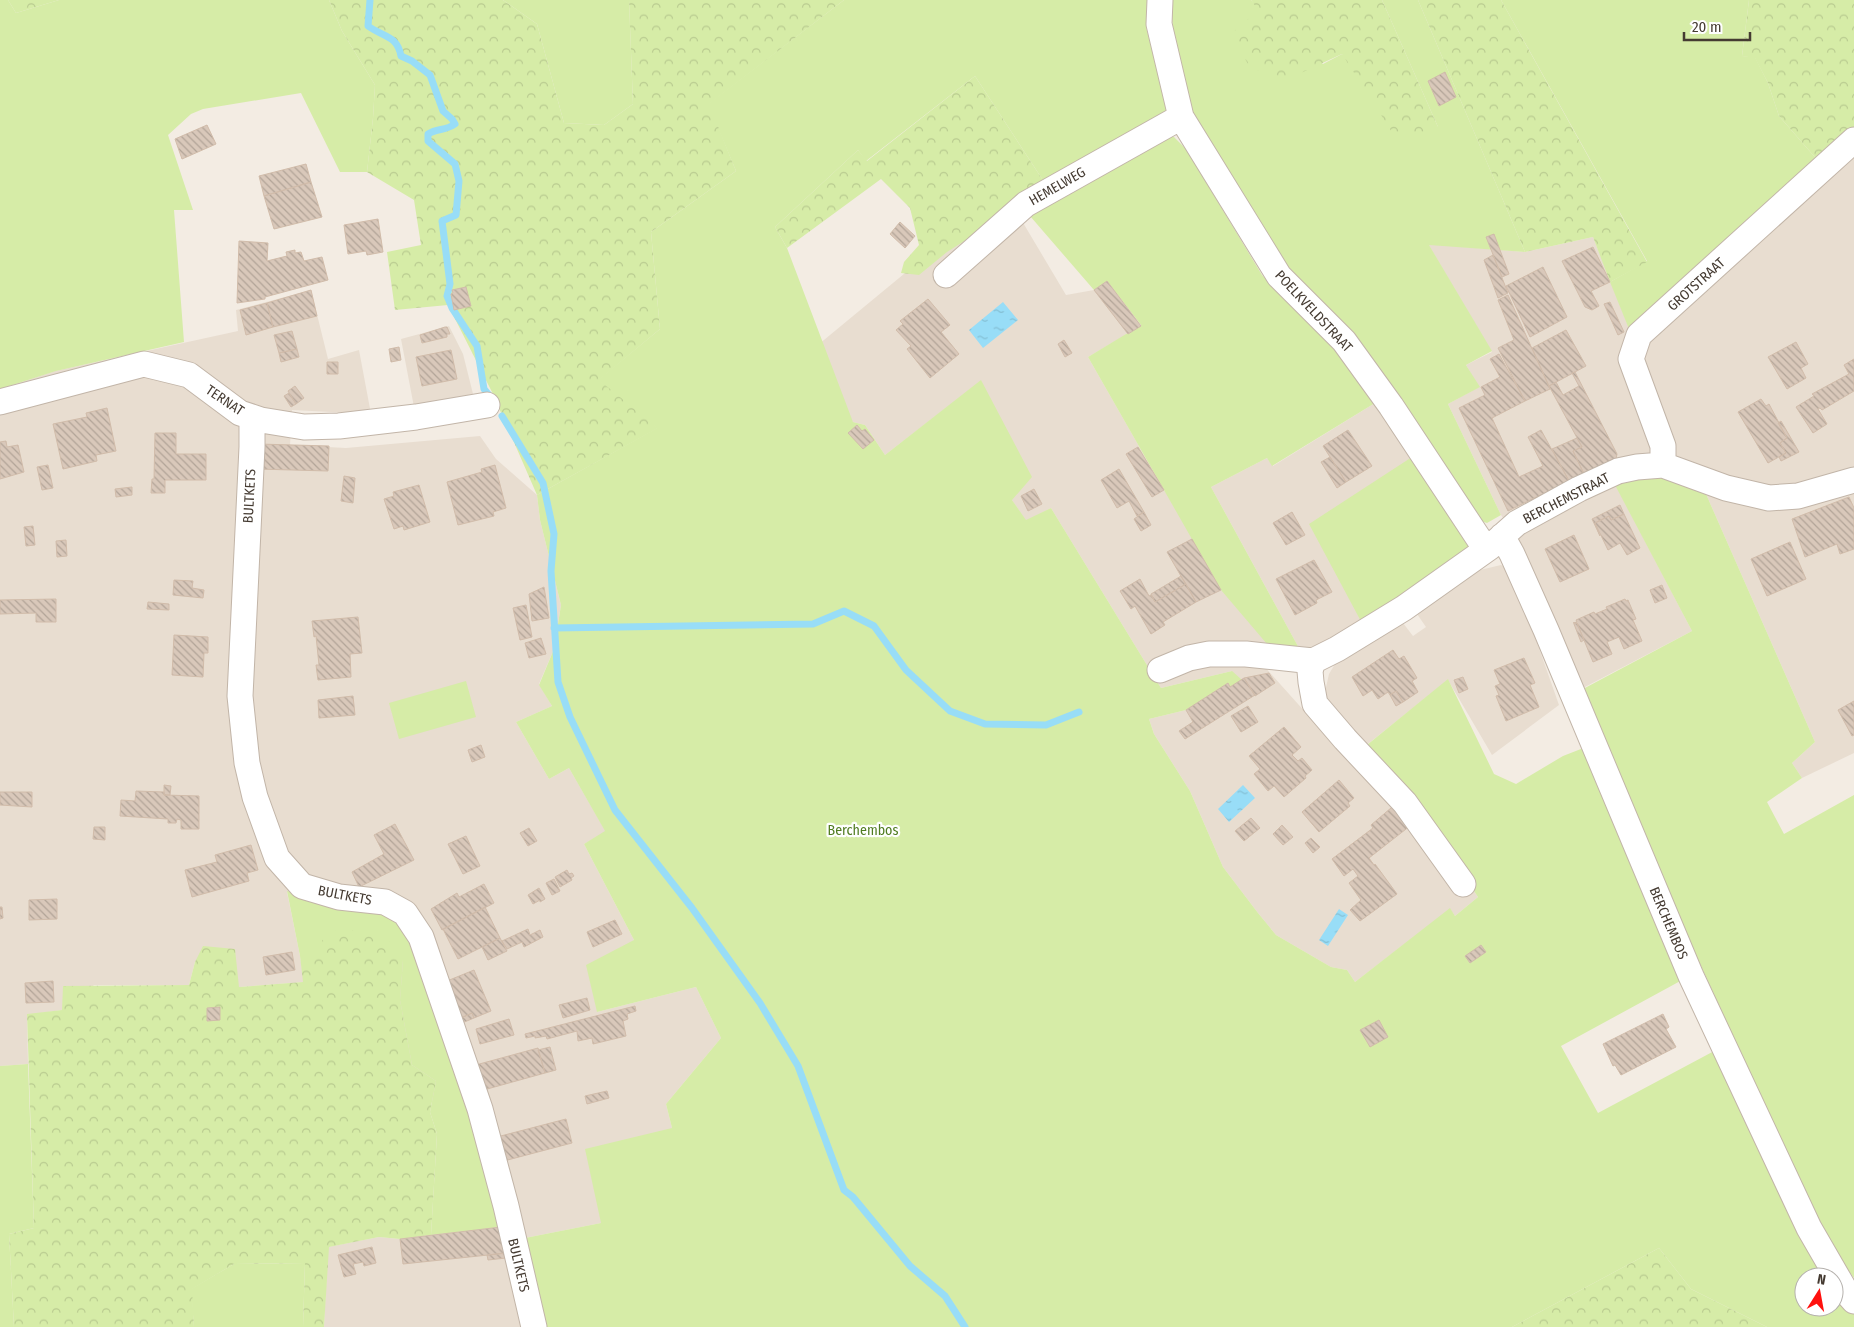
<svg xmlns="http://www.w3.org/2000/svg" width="1854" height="1327" font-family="'Fira Sans Condensed',sans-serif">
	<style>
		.residential { fill: #e8ddd0 }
		.green { fill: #d6eca7 }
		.forest { fill: url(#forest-crowns) }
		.water { fill: url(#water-ripples) }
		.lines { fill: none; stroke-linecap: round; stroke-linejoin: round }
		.stream { stroke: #98ddf7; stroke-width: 7 }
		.building { fill: url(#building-back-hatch); stroke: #d1bcaa }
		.minor-casing { stroke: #c2b5a8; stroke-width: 27 }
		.minor { stroke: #fff; stroke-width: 25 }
		.labels { text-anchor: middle; stroke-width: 4.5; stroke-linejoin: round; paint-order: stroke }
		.street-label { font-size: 14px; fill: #453b32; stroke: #fff }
		.park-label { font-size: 14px; fill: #507c21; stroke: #fff }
	</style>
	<defs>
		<pattern id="forest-crowns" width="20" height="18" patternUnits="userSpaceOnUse" patternTransform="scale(1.25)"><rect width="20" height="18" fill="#d6eca7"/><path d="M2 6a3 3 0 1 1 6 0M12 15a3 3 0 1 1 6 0" fill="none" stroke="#b9cb90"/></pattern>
		<pattern id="water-ripples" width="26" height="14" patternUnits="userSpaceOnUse" patternTransform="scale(1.25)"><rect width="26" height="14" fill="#98ddf7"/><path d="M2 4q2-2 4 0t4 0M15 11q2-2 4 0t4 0" fill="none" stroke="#84bfd4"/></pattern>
		<pattern id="building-back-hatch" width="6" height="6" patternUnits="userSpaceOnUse" patternTransform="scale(1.25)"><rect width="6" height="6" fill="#d9c8ba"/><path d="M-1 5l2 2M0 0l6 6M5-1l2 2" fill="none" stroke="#b2a498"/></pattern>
	</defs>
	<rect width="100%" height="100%" fill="#f3ece3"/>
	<!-- residential -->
	<path class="residential" d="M1854 129V753L1802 778 1792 763 1815 742 1706 494 1620 493 1692 631 1583 688 1523 547 1501 515 1448 404 1479 387 1466 365 1492 352 1428 244 1525 252 1593 237 1629 328Z
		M1025 174 1019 216 1066 295 1094 290 1107 281 1141 326 1088 357 1164 490 1277 650 1264 666 1384 800 1389 796 1439 839 1478 897 1455 916 1450 909 1355 982 1347 970 1331 967 1276 935 1258 913 1223 867 1190 791 1154 734 1149 719 1186 710 1232 671 1161 688 1051 508 1026 521 1012 500 981 381 885 455 865 425 853 422 807 354Z
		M311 290 328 359 359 350 371 414 292 410 290 445 346 448 480 436 496 459 537 495 540 520 561 605 554 649 539 684 552 706 516 722 549 779 569 768 606 832 584 844 634 940 597 1012 696 987 721 1038 666 1104 672 1128 601 1223 525 1238 526 1327H324L328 1247 379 1237 400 1239 501 1227 323 902 287 892 300 956 304 982 239 987 195 962 189 985H94L62 1010 27 1015 28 1064 0 1066V389L55 371 238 331 236 310Z
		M449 326 463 354 473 394 414 407 401 339Z
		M1375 403 1412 457 1364 627 1321 644 1300 650 1211 487 1267 458 1273 466Z
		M1501 565 1508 569 1516 583 1559 705 1492 755 1448 680 1364 747 1324 696 1329 674 1335 664 1403 623 1413 636 1426 627 1417 614 1480 570Z"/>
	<!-- green -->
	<path class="green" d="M0 0H8L16 13 59 0H329L342 31 375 85 373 118 367 172H340L301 93 203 109 191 114 168 135 193 210H174L184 342 56 371 0 389Z
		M503 0H629L633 104 604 125 564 123 537 24Z
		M844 0H1147L1146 27 1169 115 1048 188 975 76 866 161 858 150 775 227 787 248 853 422 865 425 885 455 981 380 1032 477 1012 500 1026 520 1051 508 1161 688 1232 671 1242 680 1230 687 1228 683 1186 710 1149 719 1154 734 1190 791 1223 867 1258 913 1276 935 1331 967 1347 970 1355 982 1450 908 1455 916 1478 897 1439 839 1362 749 1448 679 1494 774 1516 784 1563 756 1586 747 1684 979 1561 1046 1598 1113 1716 1050 1743 1118 1816 1262 1827 1277H1804V1307H1834V1287L1854 1314V1327H1767L1691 1289 1659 1248 1512 1327H544L525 1238 601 1223 585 1149 672 1128 666 1104 721 1038 696 987 597 1012 586 965 634 940 584 844 605 831 569 768 549 779 516 722 552 706 539 685 554 649 561 605 540 520 537 495 657 428 598 380 660 329 651 232 736 171 708 104Z
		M1171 0H1251L1259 9 1323 64 1342 54 1438 127 1382 0H1418L1525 252 1429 245 1492 351 1466 365 1480 387 1448 404 1501 515 1487 523 1478 520 1286 268 1197 122 1185 93 1174 45Z
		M1501 0H1749L1742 56 1755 57 1768 83 1779 116 1820 163 1629 329 1610 282 1647 261Z
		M1164 137H1174L1186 149 1262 275 1338 353 1375 403 1272 466 1267 458 1211 487 1300 650H1277L1267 644 1221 590 1088 357 1141 325 1107 281 1094 290 1030 216Z
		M1412 457 1472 545 1364 627 1309 524Z
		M1651 474 1706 494 1815 742 1792 763 1802 778 1767 802 1784 834 1854 795V1278L1826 1240 1660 876 1583 689 1692 631 1615 485Z
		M466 681 476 717 399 739 389 703Z
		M287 891 323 902 365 907 398 920 411 936 471 1101 501 1227 431 1235 437 1134 430 1112 436 1081 412 1065 400 1000 403 960 300 956Z
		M28 1064 34 1228 9 1234 14 1327H0V1066Z
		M305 1263 303 1327H194L191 1289 234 1264Z"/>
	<!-- forest -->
	<path class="forest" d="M8 0H59L16 13Z
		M329 0H503L537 24 564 123 604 125 633 104 629 0H844L709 104 736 171 651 232 660 329 599 380 658 428 537 495 492 392 448 305 395 310 387 252 421 245 414 200 367 172 373 118 375 85 342 31Z
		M1251 0H1382L1438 127 1397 140 1342 54 1290 78 1267 74 1250 67 1230 35 1258 10Z
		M1418 0H1501L1647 262 1610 282 1593 237 1525 252Z
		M1749 0H1854V129L1820 163 1779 116 1768 83 1755 58 1742 56Z
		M975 76 1048 188 947 252 919 275 901 273 904 262 919 245 910 208 881 179 787 248 775 227 858 150 867 161Z
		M341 929 371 933 390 942 403 960 400 1000 412 1065 436 1081 430 1112 437 1134 431 1235 400 1239 379 1237 329 1247 324 1327H303L305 1263 234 1264 192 1289 194 1327H14L9 1234 34 1228 27 1014 62 1010 63 986 189 985 195 962 203 946 235 949 239 987 303 982 300 956H314L326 934Z
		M1659 1248 1691 1289 1767 1327H1512Z"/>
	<!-- water -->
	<path class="water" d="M1003 302 1018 320 983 348 969 330Z
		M1243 785 1255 798 1229 822 1218 809Z
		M1339 909 1348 915 1328 946 1319 940Z"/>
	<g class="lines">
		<!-- stream -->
		<path class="stream" d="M370 0 368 26C383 37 397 35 401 56L412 61 430 75 443 111 452 119 455 124C445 131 438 128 428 134V141L455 164 459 181 456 215 442 221 450 284 447 296 452 308 477 346 484 389 493 400
			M502 416 543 483 554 534 551 571 558 682 570 717 615 810 692 908 760 1003 798 1066 844 1190 853 1197 910 1266 945 1296 965 1327
			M554 628 813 624 844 611 874 626 906 670 950 711 985 724 1046 725 1079 712"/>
	</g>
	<!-- building -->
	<path class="building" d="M1445 72 1456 97 1439 106 1428 81Z
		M207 125 216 144 182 159 175 139Z
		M306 164 311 182 264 196 259 176Z
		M311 182 322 217 274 229 264 196Z
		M378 219 383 252 367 255 366 251 348 254 344 225Z
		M900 222 915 236 905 248 890 234Z
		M1494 234 1509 274 1502 277 1486 237Z
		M239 241 268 243 267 261 287 256 286 252 295 250V253L301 252 304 261 322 257 328 280 265 297V299L237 303Z
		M1593 247 1610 282 1591 291 1599 306 1592 310 1585 307 1562 261Z
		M1493 255 1508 293 1498 298 1484 260Z
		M1543 267 1567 317 1530 337 1506 286Z
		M1107 281 1141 326 1128 334 1094 290Z
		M466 287 471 306 454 310 451 294 453 293 452 290Z
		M311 290 317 316 273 327 267 303Z
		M1508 295 1550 389 1525 401 1498 348 1514 340 1498 300Z
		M928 299 950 325 941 332 959 354 930 378 907 349 911 346 896 330 903 324 900 321Z
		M1610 302 1624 332 1618 335 1604 304Z
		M267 303 273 327 246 335 240 310Z
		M445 327H447L450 334H447V337L422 343 420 335Z
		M1566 330 1586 366 1549 386 1532 348Z
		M292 331 297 349 279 353 274 335Z
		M1064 340 1072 353 1065 357 1058 344Z
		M1796 342 1808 364 1801 368 1806 378 1787 389 1768 357Z
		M399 347 401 360 391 362 389 349Z
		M297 349 299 357 281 362 279 353Z
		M451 350 457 379 422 386 416 357Z
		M1499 354 1525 401 1492 418 1519 477 1543 466 1528 437 1541 430 1569 481 1508 511 1459 408 1485 395 1481 387 1500 377 1490 359Z
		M1854 359V391L1822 410 1820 408 1818 409 1827 424 1813 433 1796 407 1814 396 1812 394 1849 374 1844 365Z
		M327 362H338V374H327Z
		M1575 372 1617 454 1616 459 1584 474 1573 451 1582 447 1549 386 1556 382 1563 395 1579 386 1572 373Z
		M295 386 304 398 296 404 288 391Z
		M289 393 296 404 291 407 284 396Z
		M1761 399 1766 406 1769 404 1787 438 1780 443 1786 453 1768 463 1738 412Z
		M107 408 116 451 96 455 97 461 63 469 53 424 87 417 86 413Z
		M1781 421 1799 452 1781 461 1779 457 1786 453 1780 443 1787 438 1778 423Z
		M857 425 862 431 865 429 874 440 863 449 848 433Z
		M1348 430 1372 466 1346 482 1323 446Z
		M155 433H176V454H206V480H165V493H151L152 479H154Z
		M1577 438 1582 447 1573 451 1584 474 1569 481 1552 449Z
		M6 441 7 447 18 445 24 472 0 479V442Z
		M258 444 329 446 328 471 257 469Z
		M1138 447 1164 490 1152 497 1126 454Z
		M1330 457 1346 482 1337 488 1321 462Z
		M48 465 53 488 42 490 37 467Z
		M495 465 506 508 493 512 494 516 458 525 447 482 482 472 481 469Z
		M1119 469 1144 512 1137 516 1129 501 1117 508 1101 480Z
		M344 476 355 478 353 503 341 501Z
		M419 485 430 522 404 530 403 526 394 529 384 499 394 496 393 492Z
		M132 487V495L116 497 115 489Z
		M1034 489 1042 504 1028 511 1021 496Z
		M1849 497 1854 508V549L1840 554 1837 544 1805 557 1792 519Z
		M1620 505 1624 514 1611 520 1609 516 1595 523 1600 536 1592 519Z
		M1144 512 1151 525 1141 531 1134 519Z
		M1292 512 1305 535 1286 545 1273 523Z
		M1624 514 1640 548 1627 555 1620 543 1608 550 1595 523 1609 516 1611 520Z
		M33 526 35 545 26 546 24 527Z
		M1574 535 1589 569 1560 582 1545 549Z
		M1192 539 1221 590 1196 602 1167 552Z
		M66 540 67 556 57 557 56 541Z
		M1790 542 1806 579 1767 596 1751 559Z
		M1314 560 1332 592 1316 600 1317 603 1295 615 1276 579Z
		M1181 576 1186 584 1155 602 1151 594Z
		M1140 579 1149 596 1151 595 1155 602 1186 584 1196 602 1163 622 1165 625 1151 634 1135 606 1131 609 1120 591Z
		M174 580 193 581 192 588 204 590 203 598 173 595Z
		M1662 585 1667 598 1655 603 1650 590Z
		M544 587 549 618 532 621 529 594Z
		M56 599V622H36V613L0 614V600Z
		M1625 599 1626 601 1628 600 1636 619 1633 620 1642 641 1624 649 1619 637 1607 642 1612 654 1593 662 1577 623H1573L1577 622 1576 620 1594 612 1595 614 1607 609 1606 607Z
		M148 602 169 604V610L147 609Z
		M526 605 532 637 520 640 513 608Z
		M358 617 362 653 350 654 351 677 318 680 316 665H319L316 636 314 637 312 621Z
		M1577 623 1584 640 1581 642 1574 624Z
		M174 635 208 637V653H204L203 677 172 675Z
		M541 638 546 654 529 658 525 643Z
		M1393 650 1399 659 1404 656 1417 678 1412 681 1418 692 1403 702 1396 691 1390 695 1388 692 1378 699 1372 690 1363 696 1352 677Z
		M1524 658 1535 683 1530 685 1539 707 1506 721 1496 696 1499 695 1495 686 1500 684 1494 670Z
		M1269 673 1275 683 1255 696 1244 678Z
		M1463 677 1468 689 1459 693 1454 680Z
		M1244 678 1255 695 1185 739 1179 731 1193 722 1186 710 1228 683 1230 687Z
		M1396 691 1403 702 1396 706 1390 695Z
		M353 696 355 715 319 718 318 700Z
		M1854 701V735L1852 736 1838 710Z
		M1248 706 1258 722 1241 732 1231 716Z
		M1284 727 1301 747 1292 755 1298 761 1302 758 1312 770 1305 776 1306 778 1284 797 1274 786 1268 791 1254 774 1260 769 1249 756Z
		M481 745 485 757 472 762 468 750Z
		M1339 780 1354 798 1348 803 1350 806 1319 832 1302 812Z
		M164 785 171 786 170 795H164Z
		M136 791 164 792V795L199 796V829H181V820L177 819 176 823H168V819L120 816 121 800 135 801Z
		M0 792H32V807L0 805Z
		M1398 802 1415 822 1369 858 1374 865 1375 864 1397 894 1360 921 1350 910 1361 900 1349 883 1358 876 1353 869 1344 876 1332 859 1373 828 1371 825Z
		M1251 818 1260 828 1244 841 1235 831Z
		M395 824 414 860 359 887 352 872 384 854 374 835Z
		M1282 825 1293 837 1283 845 1273 834Z
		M94 827H105V840L93 839Z
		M529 828 537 841 528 846 520 833Z
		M466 836 480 866 463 874 448 844Z
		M1311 838 1320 847 1313 853 1305 843Z
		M251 845 258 870 247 873 249 881 192 897 185 870 217 862 215 855Z
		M567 870 569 874 572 873 574 876 571 878 572 880 560 887 555 877Z
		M554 879 560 891 552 895 546 883Z
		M484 884 494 903 442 930 431 909 457 893 459 897Z
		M539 888 545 899 540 902V900L533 904 528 895Z
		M57 899V919L29 920V900Z
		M0 907H2L3 918 0 919Z
		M485 907 500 938 458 959 443 929Z
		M615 920 622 934 593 947 587 932Z
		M528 929 530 935 540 930 543 937 524 947 522 942 507 949 502 941Z
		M500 938 507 951 488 960 482 947Z
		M1481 945 1486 952 1470 963 1465 956Z
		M292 952 295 970 266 975 263 957Z
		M474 970 491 1011 474 1018 472 1013 461 1018 447 981Z
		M53 981 54 1002 26 1003 25 983Z
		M587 998 590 1010 563 1018 559 1005Z
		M635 1006 636 1011 627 1014 628 1019 623 1021 626 1036 593 1044 592 1038 578 1041 577 1031 547 1039 546 1036 535 1038V1036L526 1038 525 1034Z
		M220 1007V1020L207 1021V1008Z
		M472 1013 474 1018 462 1023 461 1018Z
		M1663 1014 1669 1027 1666 1029 1676 1047 1621 1075 1615 1065 1613 1066 1603 1044Z
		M509 1019 514 1035 480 1044 476 1029Z
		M1379 1020 1388 1037 1370 1047 1360 1030Z
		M550 1047 556 1070 545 1073 538 1050Z
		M538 1048 545 1073 480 1091 472 1066Z
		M607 1091 609 1098 587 1104 585 1096Z
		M566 1119 572 1143 500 1162 493 1138Z
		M501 1227 507 1253 403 1264 400 1239Z
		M372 1247 376 1263 364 1266 363 1262 353 1264 356 1274 344 1277 338 1255Z
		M505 1253 506 1258 488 1260 487 1255Z"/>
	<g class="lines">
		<defs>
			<path id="minor" d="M1160 0 1159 24 1181 117 1279 276 1344 341 1391 406 1479 539 1490 547
				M946 275 1026 204 1181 117
				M0 402 144 364 189 375 240 413 261 420 304 427 339 426 416 417 487 405
				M252 417V447L240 696 247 763 255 797 277 858 302 886 339 897 385 902 405 913 421 937 480 1109 506 1206 534 1327
				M1663 465V446L1631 359 1639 335 1854 140
				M1502 536 1512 554 1546 630 1691 976 1809 1228 1846 1292 1854 1301
				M1313 661 1310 671 1311 682 1315 704 1345 739 1405 803 1463 884
				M1160 670 1189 658 1209 654H1246L1313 661 1337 649 1404 608 1490 547 1517 523 1579 489 1618 471 1637 467 1663 465 1726 488 1769 498 1798 496 1854 480"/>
		</defs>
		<!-- minor casing -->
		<use href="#minor" class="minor-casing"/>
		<!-- minor -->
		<use href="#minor" class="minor"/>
	</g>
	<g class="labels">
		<!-- street labels -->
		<g class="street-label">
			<text transform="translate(1057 186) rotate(-30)" y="5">HEMELWEG</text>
			<text transform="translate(1696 284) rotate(-42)" y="5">GROTSTRAAT</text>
			<text transform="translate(1314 311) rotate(47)" y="5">POELKVELDSTRAAT</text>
			<text transform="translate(225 400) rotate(34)" y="5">TERNAT</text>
			<text transform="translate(249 496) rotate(-87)" y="5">BULTKETS</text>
			<text transform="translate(1566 498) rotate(-27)" y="5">BERCHEMSTRAAT</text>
			<text transform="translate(345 895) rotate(11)" y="5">BULTKETS</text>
			<text transform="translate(1669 923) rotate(67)" y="5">BERCHEMBOS</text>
			<text transform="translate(519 1265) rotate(77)" y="5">BULTKETS</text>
		</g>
		<!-- park labels -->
		<g class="park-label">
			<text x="863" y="835">Berchembos</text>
		</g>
	</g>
	<!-- north arrow -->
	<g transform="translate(1819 1292) rotate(11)"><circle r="24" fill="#ffffff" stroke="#b5b1ad"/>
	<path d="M0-4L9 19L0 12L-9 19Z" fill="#ff110e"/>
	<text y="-8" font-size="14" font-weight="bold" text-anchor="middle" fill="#453b32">N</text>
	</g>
	<!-- scale -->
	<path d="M1684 32v8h66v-8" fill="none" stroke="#453b32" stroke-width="2.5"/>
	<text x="1692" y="32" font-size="15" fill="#453b32" stroke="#ffffff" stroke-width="4" paint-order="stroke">20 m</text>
</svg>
